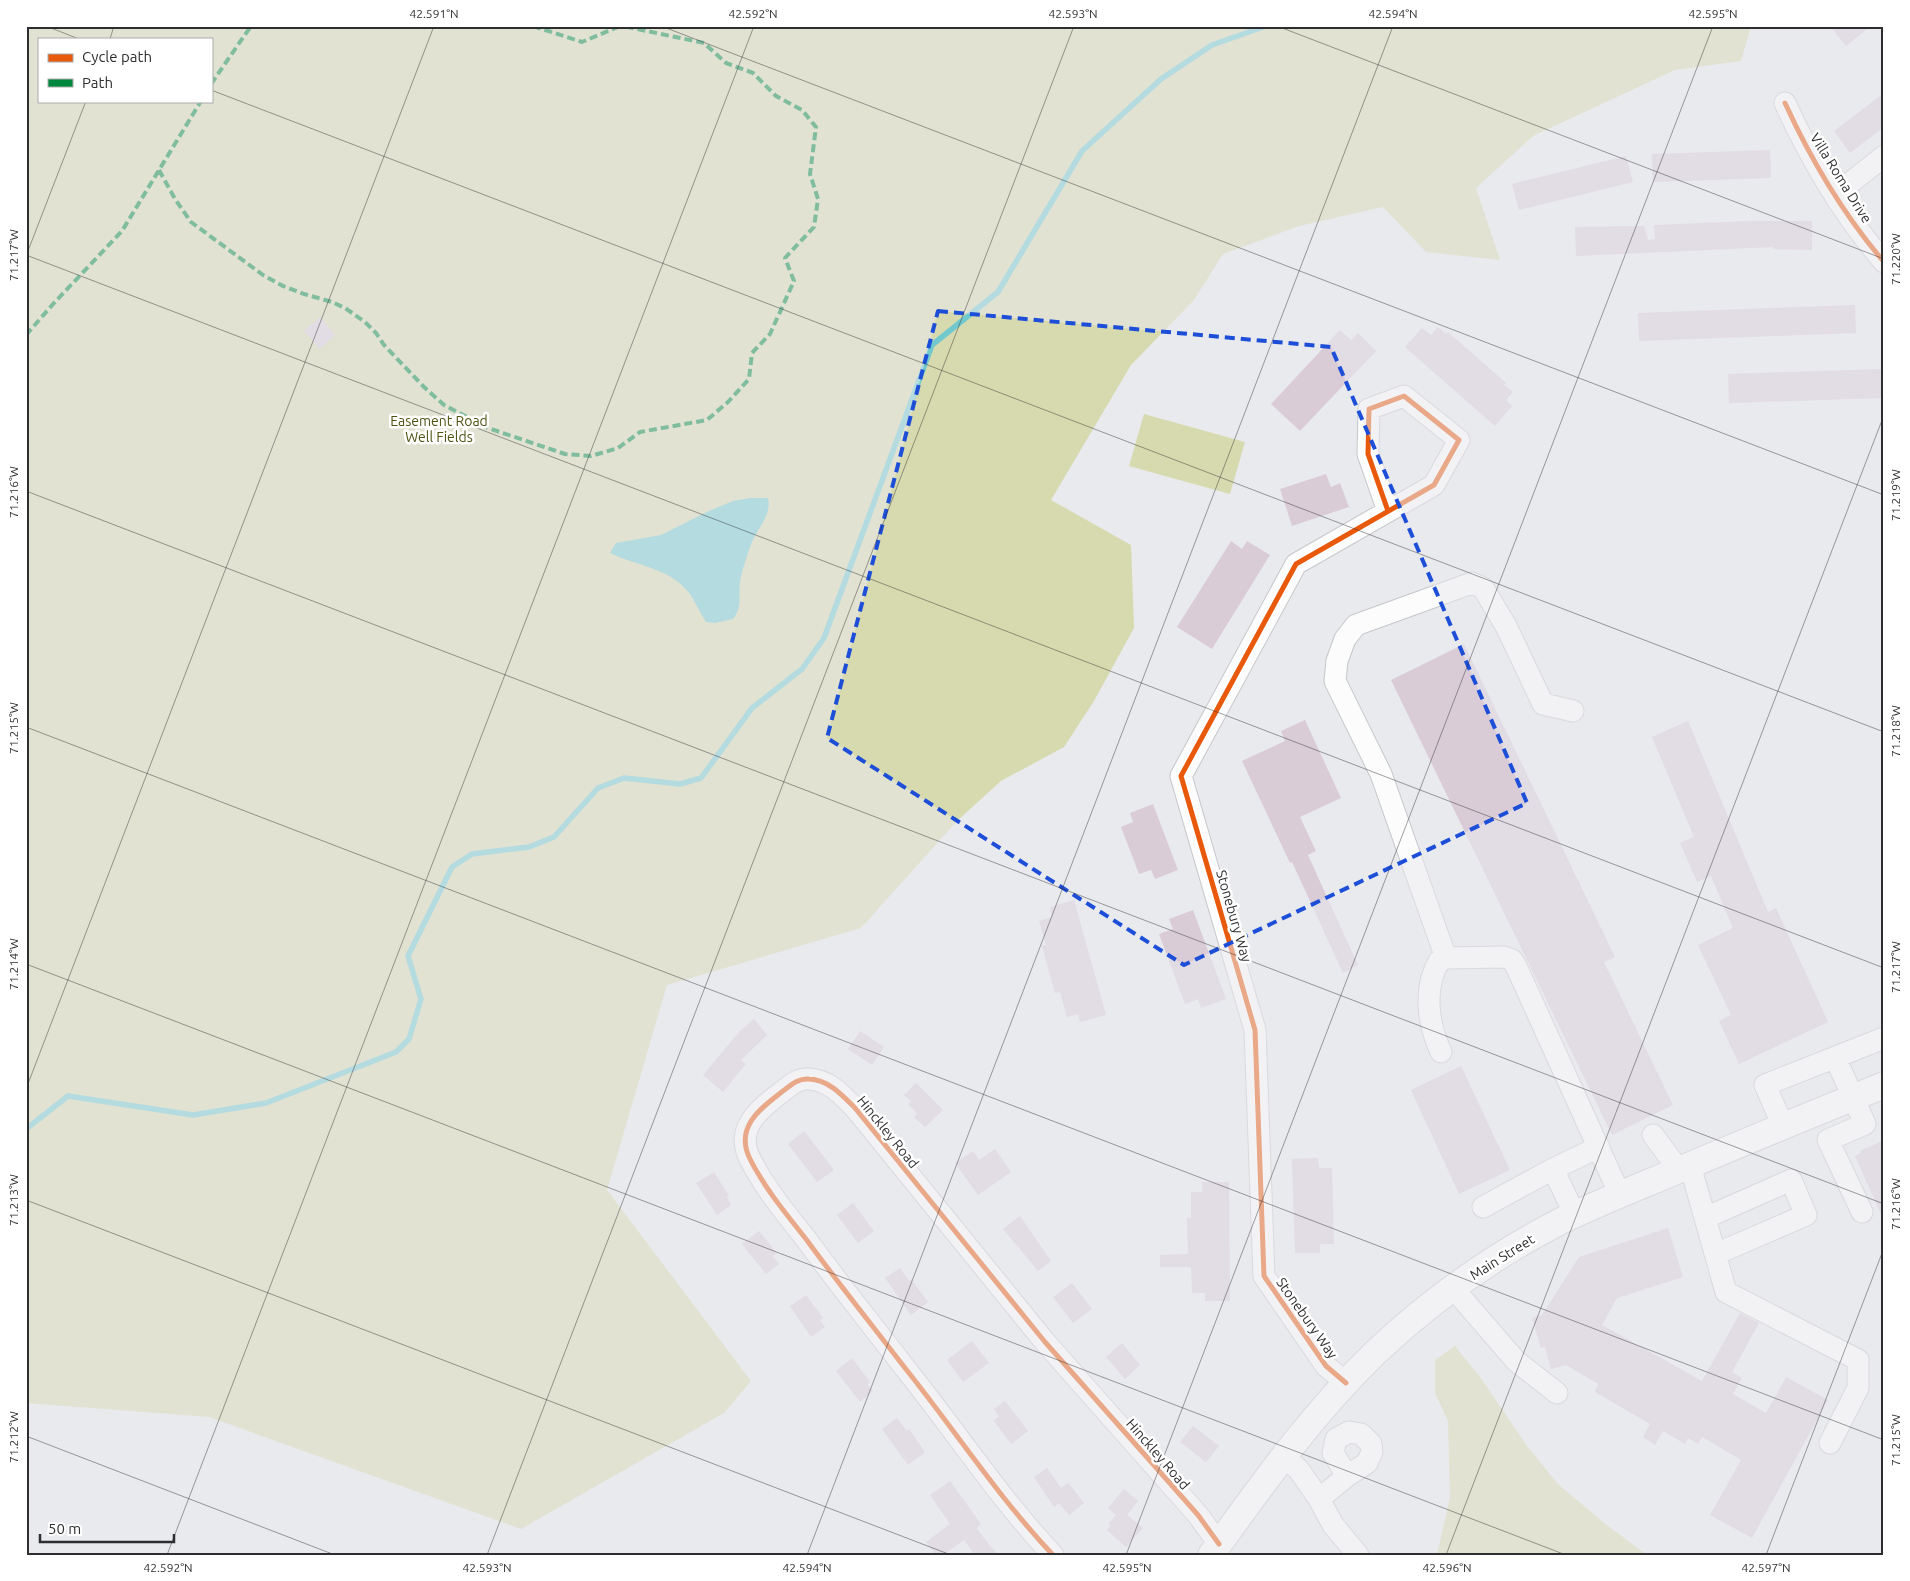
<svg xmlns="http://www.w3.org/2000/svg" width="1910" height="1581" font-family="Ubuntu,sans-serif">
	<style>
		.green { fill: #d7daae; fill-rule: evenodd }
		.water { fill: #71c9ce }
		.lines { fill: none; stroke-linecap: round; stroke-linejoin: round }
		.stream { stroke: #71c9ce; stroke-width: 5.5 }
		.building { fill: #daccd7 }
		.minor-casing { stroke: #c6c7ca; stroke-width: 23 }
		.major-casing { stroke: #c6c7ca; stroke-width: 28 }
		.minor { stroke: #fcfcfc; stroke-width: 21 }
		.major { stroke: #fcfcfc; stroke-width: 26 }
		.quiet { stroke: #00873e; stroke-width: 4; stroke-dasharray: 8 4; stroke-linecap: butt }
		.cycleway-casing { stroke: #fff; stroke-width: 8 }
		.cycleway { stroke: #e8590c; stroke-width: 5 }
		.marked { fill: none; stroke: #1d4ed8; stroke-width: 4; stroke-dasharray: 10 6; stroke-linejoin: round }
		.ticks { fill: none; stroke: #2e2e31; stroke-width: 1; stroke-opacity: 0.45 }
		.labels { text-anchor: middle; stroke-width: 5; stroke-linejoin: round; paint-order: stroke }
		.street-label { font-size: 14px; fill: #2e2e31; stroke: #fff }
		.park-label { font-size: 14px; fill: #515315; stroke: #fff }
		.neatline { fill: none; stroke: #2e2e31; stroke-width: 2 }
		.ticks-label { font-size: 12px; text-anchor: middle; fill: #2e2e31 }
	</style>
	<rect width="100%" height="100%" fill="#e9eaee"/>
	<!-- green -->
	<path class="green" d="M26 26H1751L1741 61 1675 70 1533 136 1476 188 1500 260 1426 252 1383 207 1299 226 1223 254 1194 300 1131 365 1051 500 1131 545 1134 628 1094 701 1064 747 1001 781 957 821 861 928 667 985 607 1190 751 1381 724 1413 521 1529 209 1417 26 1403ZM39 39H211V101H39Z
		M1144 414 1245 442 1230 494 1129 466Z
		M1455 1346 1480 1377 1527 1446 1557 1483 1604 1523 1647 1555H1437L1450 1497 1448 1421 1435 1393V1360Z"/>
	<!-- water -->
	<path class="water" d="M750 498H768C772 515 757 529 751 544 747 556 742 570 740 582 738 597 743 606 733 619L715 623 706 622C700 613 696 603 690 594 671 568 637 566 610 553L616 543 661 535 709 511 733 501Z"/>
	<g class="lines">
		<!-- stream -->
		<path class="stream" d="M26 1129 68 1096 193 1115 266 1103 396 1052 409 1039 421 999 408 956 452 867 472 854 529 847 554 837 598 788 624 778 680 784 701 778 752 708 802 669 824 638 932 345 998 292 1082 151 1161 79 1212 45 1266 26"/>
	</g>
	<!-- building -->
	<path class="building" d="M1830 26H1871L1846 46Z
		M1884 93V127L1850 153 1834 131Z
		M1770 150 1771 178 1653 182 1652 154Z
		M1626 156 1633 182 1519 210 1512 184Z
		M1750 221H1812V250L1773 249V247L1576 256 1575 227 1644 226 1648 240 1655 239 1654 225Z
		M1855 305 1856 333 1639 341 1638 313Z
		M320 317 335 335 320 349 304 331Z
		M1438 327 1446 334 1448 332 1506 383 1504 385 1513 392 1506 400 1512 406 1495 426 1405 347 1422 328 1431 335Z
		M1340 330 1351 340 1358 333 1376 351 1300 431 1271 404Z
		M1884 369V398L1729 403 1728 374Z
		M1326 474 1331 487 1340 483 1349 507 1292 526 1280 489Z
		M1231 541 1242 549 1247 541 1270 555 1212 649 1177 627Z
		M1464 644 1615 957 1604 962 1673 1105 1612 1135 1391 680Z
		M1305 720 1341 798 1300 817 1316 851 1308 855 1358 965 1343 973 1292 862 1290 863 1242 761 1285 741 1281 731Z
		M1688 721 1768 912 1776 908 1828 1022 1739 1064 1719 1021 1731 1015 1698 945 1733 928 1711 876 1697 882 1680 843 1694 837 1652 737Z
		M1153 804 1178 870 1155 879 1151 870 1139 874 1121 827 1133 822 1130 813Z
		M1074 900 1106 1015 1080 1022 1078 1014 1067 1017 1060 992 1055 993 1042 946 1046 945 1039 921 1052 917 1050 907Z
		M1193 910 1226 999 1201 1008 1198 999 1185 1004 1159 934 1173 929 1169 919Z
		M754 1019 767 1035 741 1060 746 1064 723 1092 703 1075 739 1032Z
		M860 1031 884 1047 872 1065 848 1049Z
		M1461 1066 1510 1170 1459 1194 1411 1090Z
		M916 1083 943 1110 925 1127 914 1117 917 1113 908 1104 911 1101 904 1095Z
		M804 1131 834 1170 817 1182 788 1144Z
		M1884 1140V1221L1855 1156 1861 1153 1860 1151Z
		M995 1149 1011 1172 978 1195 955 1163 973 1151 979 1160Z
		M1318 1158 1319 1168H1332L1334 1244H1320V1253H1295L1292 1159Z
		M714 1172 729 1196 727 1197 731 1205 717 1215 696 1183Z
		M1202 1182H1229L1230 1301H1205V1293H1192L1191 1267H1160V1255L1188 1254 1187 1218H1191V1192H1202Z
		M853 1203 874 1231 858 1243 837 1215Z
		M1020 1216 1051 1261 1038 1271 1003 1229Z
		M1668 1228 1683 1277 1617 1298 1602 1325 1702 1381 1740 1313 1759 1323 1732 1372 1742 1378 1733 1394 1766 1413 1786 1377 1828 1400 1752 1538 1710 1515 1741 1460 1702 1437 1698 1444 1688 1438 1685 1444 1663 1431 1655 1445 1643 1437 1650 1424 1595 1392 1598 1384 1566 1365 1551 1369 1545 1347 1541 1348 1532 1318 1542 1315 1579 1257Z
		M759 1231 777 1253 773 1256 779 1264 766 1274 742 1244Z
		M900 1268 909 1281 911 1279 928 1302 911 1315 885 1278Z
		M1072 1283 1092 1309 1073 1323 1053 1297Z
		M806 1295 823 1318 820 1320 825 1327 811 1337 790 1306Z
		M972 1341 989 1363 963 1382 947 1360Z
		M1122 1343 1140 1365 1125 1379 1106 1357Z
		M852 1358 870 1382 867 1384 873 1391 860 1402 836 1371Z
		M1005 1401 1028 1431 1011 1444 994 1421 999 1416 994 1409Z
		M897 1418 907 1431 909 1429 925 1452 908 1465 882 1429Z
		M1193 1426 1219 1446 1206 1462 1180 1442Z
		M1047 1468 1061 1488 1068 1483 1084 1503 1069 1515 1059 1503 1054 1507 1034 1477Z
		M950 1481 981 1524 976 1528 998 1555H975L964 1540 943 1555H936L926 1542 950 1524 930 1495Z
		M1124 1489 1138 1501 1127 1515 1143 1528 1126 1547 1107 1530 1111 1525 1108 1524 1116 1515 1108 1508Z"/>
	<g class="lines">
		<defs>
			<path id="minor" d="M1785 103C1811 160 1843 214 1884 262
				M1835 195 1884 156
				M1446 958 1381 774 1335 681 1337 661 1345 639 1356 625 1472 583 1483 588 1506 626 1543 704 1573 711
				M1441 1052C1428 1024 1423 989 1439 961L1446 958 1504 957 1512 960 1516 966 1620 1195
				M1835 1057 1865 1124 1828 1140 1862 1212
				M1783 1126 1765 1085 1884 1038
				M1653 1135 1679 1170
				M1690 1165 1726 1292 1858 1360V1388L1830 1443
				M1553 1169 1575 1215
				M1483 1207 1553 1169 1599 1147
				M1705 1218 1791 1180 1806 1215 1716 1254
				M1453 1288 1516 1361 1557 1393
				M1346 1383 1326 1366 1264 1276 1255 1030 1181 776 1296 564 1434 485 1459 440 1404 396 1369 409 1368 454 1388 511
				M1284 1456 1299 1470 1319 1499 1333 1525 1358 1555
				M1319 1499 1347 1476 1367 1463 1372 1452 1371 1444 1361 1434 1349 1432 1336 1439 1333 1453 1347 1476
				M1053 1555C999 1498 954 1429 905 1368 872 1325 838 1283 806 1239 786 1214 764 1187 750 1159 734 1127 761 1108 783 1091 791 1085 798 1078 809 1079 829 1080 842 1095 855 1108L1045 1342 1198 1515 1219 1544"/>
			<path id="major" d="M1211 1555C1263 1483 1312 1414 1376 1352 1430 1301 1495 1255 1561 1221 1604 1200 1649 1183 1693 1164 1756 1137 1820 1111 1884 1085"/>
		</defs>
		<!-- minor casing -->
		<use href="#minor" class="minor-casing"/>
		<!-- major casing -->
		<use href="#major" class="major-casing"/>
		<!-- minor -->
		<use href="#minor" class="minor"/>
		<!-- major -->
		<use href="#major" class="major"/>
		<!-- quiet -->
		<path class="quiet" d="M533 26 582 42 620 26
			M211 84 251 26
			M159 170 175 199 191 222 263 275 283 286 304 294 332 302 345 308 365 322 376 333 384 345 424 387 444 405 488 428 565 454 591 456 618 448 640 432 707 420 728 402 749 379 752 353 770 334 794 281 785 258 814 227 818 199 810 174 816 127 802 110 776 96 753 73 726 63 704 43 623 26
			M26 335 54 303 122 231 201 101"/>
		<defs>
			<path id="cycleway" d="M1785 103C1811 160 1843 214 1884 262
				M1346 1383 1326 1366 1264 1276 1255 1030 1181 776 1296 564 1434 485 1459 440 1404 396 1369 409 1368 454 1388 511
				M1053 1555C999 1498 954 1429 905 1368 872 1325 838 1283 806 1239 786 1214 764 1187 750 1159 734 1127 761 1108 783 1091 791 1085 798 1078 809 1079 829 1080 842 1095 855 1108L1045 1342 1198 1515 1219 1544"/>
		</defs>
		<!-- cycleway casing -->
		<use href="#cycleway" class="cycleway-casing"/>
		<!-- cycleway -->
		<use href="#cycleway" class="cycleway"/>
	</g>
	<!-- marked area -->
	<path d="M0 0H1910V1581H0ZM938 311 1331 347 1527 803 1184 965 827 738Z" fill="#e9eaee" fill-opacity=".55" fill-rule="evenodd"/>
	<path class="marked" d="M938 311 1331 347 1527 803 1184 965 827 738Z"/>
	<!-- ticks -->
	<path class="ticks" d="M46 26 79 39M661 26 1884 495M1277 26 1884 259M110 39 114 26M211 90 1884 732M26 255 1884 968M26 256 86 101M26 491 1884 1204M26 727 1884 1440M26 964 1566 1555M26 1089 434 26M26 1200 951 1555M26 1436 335 1555M167 1555 754 26M487 1555 1074 26M807 1555 1393 26M1126 1555 1713 26M1446 1555 1884 415M1766 1555 1884 1248"/>
	<g class="labels">
		<!-- street labels -->
		<g class="street-label">
			<text transform="translate(1841 178) rotate(58)" y="5">Villa Roma Drive</text>
			<text transform="translate(1234 916) rotate(74)" y="5">Stonebury Way</text>
			<text transform="translate(888 1132) rotate(51)" y="5">Hinckley Road</text>
			<text transform="translate(1502 1257) rotate(-32)" y="5">Main Street</text>
			<text transform="translate(1307 1318) rotate(55)" y="5">Stonebury Way</text>
			<text transform="translate(1158 1454) rotate(49)" y="5">Hinckley Road</text>
		</g>
		<!-- park labels -->
		<g class="park-label">
			<text x="439" y="426">Easement Road<tspan x="439" dy="16">Well Fields</tspan></text>
		</g>
	</g>
	<!-- border -->
	<rect width="1910" height="1581" fill="none" stroke="#ffffff" stroke-width="55"/>
	<!-- legend -->
	<rect x="38" y="38" width="175" height="65" fill="#ffffff" stroke="#ababad"/>
	<rect x="48" y="54" width="25" height="8" fill="#e8590c" stroke="#ababad"/>
	<text x="82" y="62" font-size="15" fill="#2e2e31">Cycle path</text>
	<rect x="48" y="79" width="25" height="8" fill="#00873e" stroke="#ababad"/>
	<text x="82" y="88" font-size="15" fill="#2e2e31">Path</text>
	<!-- scale -->
	<path d="M40 1534v8h134v-8" fill="none" stroke="#2e2e31" stroke-width="2.5"/>
	<text x="48" y="1534" font-size="15" fill="#2e2e31" stroke="#ffffff" stroke-width="4" paint-order="stroke">50 m</text>
	<rect x="28" y="28" width="1854" height="1526" class="neatline"/>
	<g class="ticks-label">
		<text x="434" y="18">42.591°N</text>
		<text x="753" y="18">42.592°N</text>
		<text x="1073" y="18">42.593°N</text>
		<text x="1393" y="18">42.594°N</text>
		<text x="1713" y="18">42.595°N</text>
		<text transform="translate(14 255) rotate(-90)" y="4">71.217°W</text>
		<text transform="translate(1896 259) rotate(-90)" y="4">71.220°W</text>
		<text transform="translate(14 492) rotate(-90)" y="4">71.216°W</text>
		<text transform="translate(1896 495) rotate(-90)" y="4">71.219°W</text>
		<text transform="translate(14 728) rotate(-90)" y="4">71.215°W</text>
		<text transform="translate(1896 731) rotate(-90)" y="4">71.218°W</text>
		<text transform="translate(14 964) rotate(-90)" y="4">71.214°W</text>
		<text transform="translate(1896 967) rotate(-90)" y="4">71.217°W</text>
		<text transform="translate(14 1200) rotate(-90)" y="4">71.213°W</text>
		<text transform="translate(1896 1204) rotate(-90)" y="4">71.216°W</text>
		<text transform="translate(14 1437) rotate(-90)" y="4">71.212°W</text>
		<text transform="translate(1896 1440) rotate(-90)" y="4">71.215°W</text>
		<text x="168" y="1572">42.592°N</text>
		<text x="487" y="1572">42.593°N</text>
		<text x="807" y="1572">42.594°N</text>
		<text x="1127" y="1572">42.595°N</text>
		<text x="1447" y="1572">42.596°N</text>
		<text x="1766" y="1572">42.597°N</text>
	</g>
</svg>
